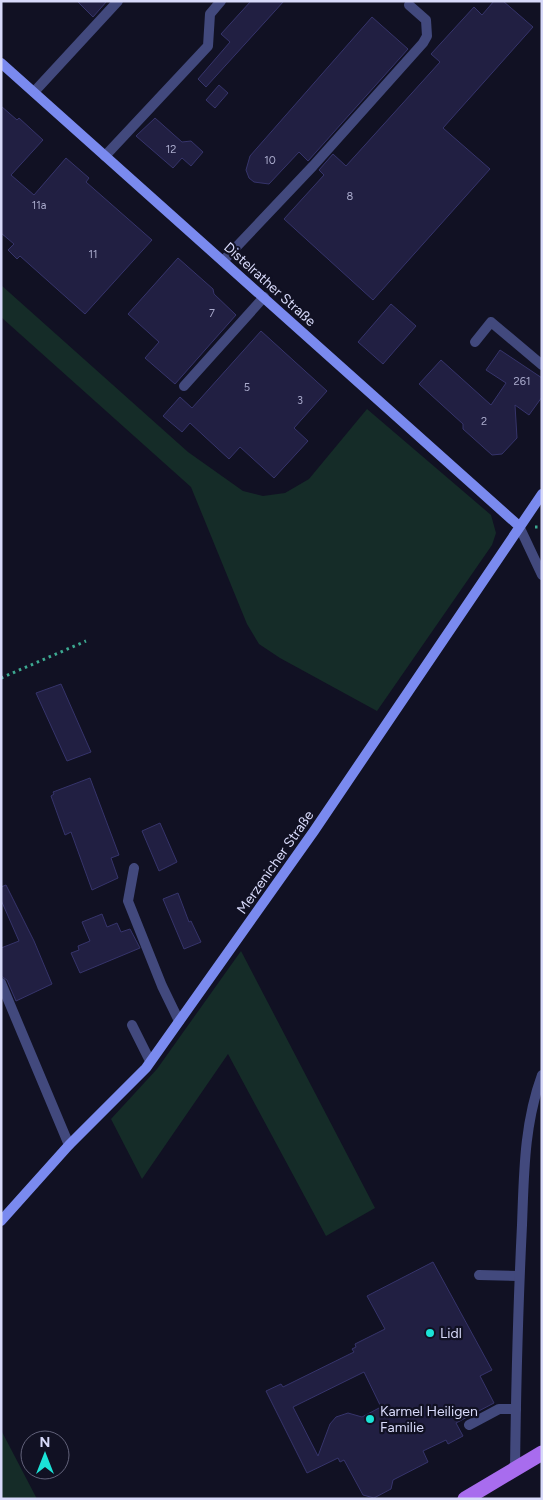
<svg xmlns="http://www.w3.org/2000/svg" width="543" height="1500" font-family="Figtree,sans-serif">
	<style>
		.green { fill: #152c28 }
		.building { fill: #211f42; stroke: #36346b; fill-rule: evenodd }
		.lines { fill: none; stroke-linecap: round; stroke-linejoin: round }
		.path { stroke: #3da991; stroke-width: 3; stroke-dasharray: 2.5 4; stroke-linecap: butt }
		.lane { stroke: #42497d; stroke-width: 10 }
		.street { stroke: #42497d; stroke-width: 10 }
		.secondary { stroke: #7a8aef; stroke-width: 10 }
		.primary { stroke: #a86cee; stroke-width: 15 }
		.poi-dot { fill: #1be3d7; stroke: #111123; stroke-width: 2 }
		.labels { text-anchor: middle; stroke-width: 4.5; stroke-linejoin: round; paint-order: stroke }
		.number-label { font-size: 11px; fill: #aaabcc }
		.street-label { font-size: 14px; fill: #d8dafa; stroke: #111123 }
		.poi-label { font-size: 14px; fill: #d8dafa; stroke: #111123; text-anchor: start }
	</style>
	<rect width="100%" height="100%" fill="#111123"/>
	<!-- green -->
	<path class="green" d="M1 285 188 452 243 491 263 496 285 493 309 479 367 409 491 515 496 533 492 545 377 711 280 658 259 644 247 624 191 487 1 317Z
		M241 951 375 1208 326 1236 228 1054 142 1179 111 1119 157 1069Z
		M1 1430 37 1499H1Z"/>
	<!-- building -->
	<path class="building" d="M77 1H107L93 17Z
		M251 1H284L206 87 198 79 230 42 221 34Z
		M494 1H503L533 27 443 128 490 169 373 300 284 219 324 175 319 170 333 154 346 166 440 62 431 54 474 7 482 15Z
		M372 17 408 49 308 161 299 152 269 184 254 182 249 178 246 170 250 156Z
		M219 85 228 93 215 108 206 100Z
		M1 106 17 120 19 118 43 140 11 175 34 195 66 158 89 178 86 182 152 240 85 314 20 256 17 259 8 250 14 244 1 233Z
		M155 118 182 142 191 141 203 152 191 166 182 158 173 168 136 136Z
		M178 258 213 289 214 294 236 315 175 384 145 358 159 342 128 314Z
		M391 304 416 326 383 364 358 342Z
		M261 331 327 391 294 428 308 441 274 478 240 447 229 459 190 423 182 432 163 416 180 397 192 408Z
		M500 350 542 378V397L529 415 515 405 517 438 502 454 492 455 463 429V424L419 384 441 360 491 405 506 383 486 370Z
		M61 684 91 752 67 761 36 693Z
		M90 778 119 855 111 858 118 878 92 890 71 832 65 835 51 796 54 794 53 792Z
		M160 823 177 862 159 871 142 831Z
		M6 885 34 941 52 984 16 1001 7 980 1 976V948L19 941 1 900V887Z
		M178 893 189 922 191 921 201 942 184 949 163 899Z
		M102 914 107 927 117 923 121 932 130 929 140 948 80 973 71 953 79 950 78 946 90 941 82 922Z
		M433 1262 492 1370 480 1376 494 1403 456 1423 463 1436 448 1444 446 1440 423 1451 428 1462 393 1480 391 1489 374 1498 363 1495 344 1460 340 1462 338 1458 307 1473 266 1391 281 1384 283 1387 354 1352 352 1349 356 1347 355 1344 385 1329 367 1296ZM364 1372 381 1407 362 1417 348 1413 336 1417 330 1424 318 1456 293 1407Z"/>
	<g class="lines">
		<!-- path -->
		<path class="path" d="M535 527H542
			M1 678 86 641"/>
		<!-- lane -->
		<path class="lane" d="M34 92 118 1
			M105 156 208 46 210 14 221 1
			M223 261 313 166 423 43 427 36 426 20 409 5
			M475 342 491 322 542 365
			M184 386 264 297
			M134 868 128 901 162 986 179 1021
			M1 983 69 1145
			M132 1025 150 1061
			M479 1275 519 1276
			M469 1425 499 1409H516"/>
		<!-- street -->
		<path class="street" d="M519 526 542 575
			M515 1469C516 1387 518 1306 522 1225 524 1173 524 1124 542 1075"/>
		<!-- secondary -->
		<path class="secondary" d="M1 63 519 526
			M1 1221 69 1145 146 1068 314 831 542 494"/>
		<!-- primary -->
		<path class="primary" d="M465 1499 542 1453"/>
	</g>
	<!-- markers -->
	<g class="poi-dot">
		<circle cx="430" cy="1333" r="5"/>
		<circle cx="370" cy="1419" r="5"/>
	</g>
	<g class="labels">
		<!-- number labels -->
		<g class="number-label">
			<text x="171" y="153">12</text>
			<text x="270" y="164">10</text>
			<text x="350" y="200">8</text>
			<text x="39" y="209">11a</text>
			<text x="93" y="258">11</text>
			<text x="212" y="317">7</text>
			<text x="522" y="385">261</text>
			<text x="247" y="391">5</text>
			<text x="300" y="404">3</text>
			<text x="484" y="425">2</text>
		</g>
		<!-- street labels -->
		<g class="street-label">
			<text transform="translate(270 284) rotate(42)" y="5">Distelrather Straße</text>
			<text transform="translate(275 862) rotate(-55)" y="5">Merzenicher Straße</text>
		</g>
		<!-- poi labels -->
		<g class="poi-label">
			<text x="440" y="1338">Lidl</text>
			<text x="380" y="1416">Karmel Heiligen<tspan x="380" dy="16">Familie</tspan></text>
		</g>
	</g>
	<!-- border -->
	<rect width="543" height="1500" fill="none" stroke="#d8dafa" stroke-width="5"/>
	<!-- north arrow -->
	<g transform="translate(45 1455)"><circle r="24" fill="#111123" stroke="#616179"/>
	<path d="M0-4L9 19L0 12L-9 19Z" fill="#1be3d7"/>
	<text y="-8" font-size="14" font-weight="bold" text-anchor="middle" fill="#d8dafa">N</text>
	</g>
</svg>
